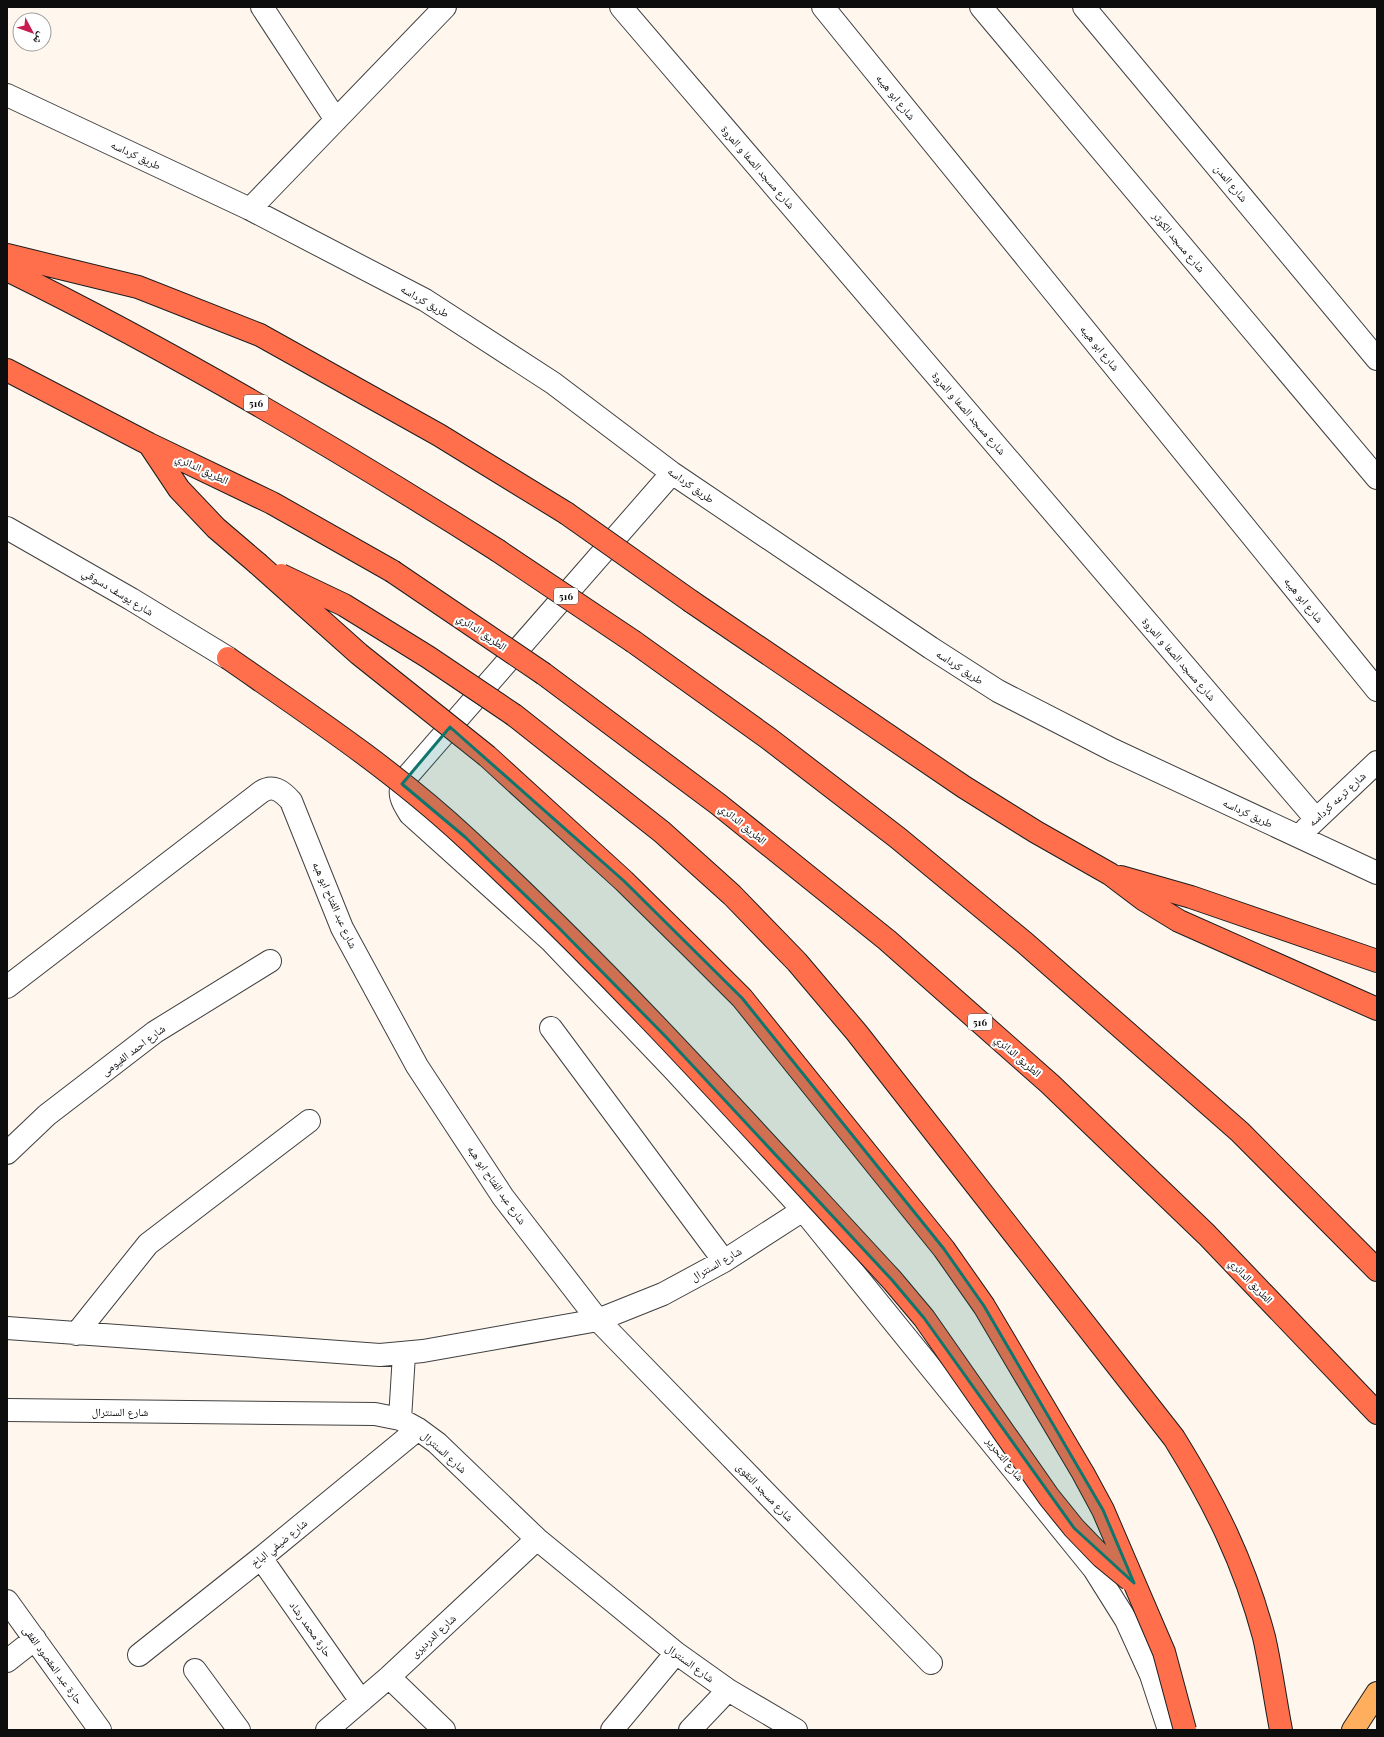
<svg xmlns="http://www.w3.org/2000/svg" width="1384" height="1737" font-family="'Playfair Display','Noto Naskh Arabic',serif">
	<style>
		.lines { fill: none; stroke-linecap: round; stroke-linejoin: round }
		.minor-casing { stroke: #404040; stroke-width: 24 }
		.major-casing { stroke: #1e1e1e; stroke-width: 24 }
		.highway-casing { stroke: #1e1e1e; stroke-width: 24 }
		.minor { stroke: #fff; stroke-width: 22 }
		.major { stroke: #ffae5e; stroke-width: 22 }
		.highway { stroke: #ff6f4c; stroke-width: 22 }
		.highway-bridge-casing { stroke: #1e1e1e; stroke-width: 24; stroke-linecap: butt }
		.highway-bridge { stroke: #ff6f4c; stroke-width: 22 }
		.marked { fill: #0f766e; fill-opacity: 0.2; stroke: #0f766e; stroke-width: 3; stroke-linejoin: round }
		.labels { text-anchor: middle; stroke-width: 4; stroke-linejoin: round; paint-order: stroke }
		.shield { fill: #fff; stroke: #565656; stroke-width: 1 }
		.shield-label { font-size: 10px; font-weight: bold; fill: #0d0d0d }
		.street-label { font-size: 11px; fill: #0d0d0d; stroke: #fff }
	</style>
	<rect width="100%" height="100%" fill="#fff7ee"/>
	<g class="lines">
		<defs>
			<path id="minor" d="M262 7 336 120
				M621 7 1316 819
				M823 7 1377 690
				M981 7 1377 478
				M1084 7 1377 359
				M7 95 250 209 425 300 553 383 672 473 931 648 998 691 1113 750 1377 873
				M250 209 445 7
				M672 473 404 780C397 793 402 802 410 814L550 940 674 1070 803 1210 1094 1569 1126 1620 1151 1675 1169 1730
				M7 528 131 599 228 658
				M1306 829 1377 762
				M7 987 261 792C273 784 282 791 291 801L342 928 417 1066 503 1197 598 1320 931 1663
				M551 1028 724 1261
				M7 1153 47 1115 155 1032 270 961
				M7 1328 380 1355 423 1351 598 1320 663 1294 724 1261 803 1210
				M76 1334 148 1244 309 1121
				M7 1410 375 1414 400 1419 418 1429 437 1443 537 1539 676 1653 728 1690 796 1730
				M400 1419 404 1354
				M261 1558 361 1701
				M7 1601 100 1730
				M139 1655 261 1558 418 1429
				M7 1661 35 1639
				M195 1670 239 1730
				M389 1677 444 1730
				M327 1730 389 1677 537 1539
				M612 1730 676 1653
				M690 1730 728 1690"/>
			<path id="major" d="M1353 1730 1377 1693"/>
			<path id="highway" d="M7 255 138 287 260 335 439 435 566 513
				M7 270C176 353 338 449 497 550
				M7 370 149 444 272 503 392 571
				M149 444 179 489 216 528 257 563
				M692 602 964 787 1036 832 1110 874 1143 899 1179 921 1377 1009
				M634 642 768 738 898 838 1025 943 1240 1132 1377 1270
				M544 674 718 804 887 940 1050 1084 1207 1235 1377 1413
				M514 715 662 832 732 895 797 962 857 1033 1174 1438C1215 1504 1244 1562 1264 1637 1271 1668 1275 1699 1281 1730
				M1121 877 1191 897 1377 961"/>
		</defs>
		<!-- minor casing -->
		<use href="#minor" class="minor-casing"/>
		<!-- major casing -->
		<use href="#major" class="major-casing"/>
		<!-- highway casing -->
		<use href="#highway" class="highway-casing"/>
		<!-- minor -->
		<use href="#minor" class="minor"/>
		<!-- major -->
		<use href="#major" class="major"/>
		<!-- highway -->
		<use href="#highway" class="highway"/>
		<defs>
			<path id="highway-bridge" d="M566 513 692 602
				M497 550 634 642
				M257 563 359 654 487 756 624 881 693 949 742 998 944 1249 984 1306 1083 1473 1103 1510 1164 1652 1185 1730
				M392 571 544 674
				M281 575 344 605 428 657 514 715
				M228 658C310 715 393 770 466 838 617 977 753 1130 892 1280L924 1318 1049 1497 1074 1528 1102 1557 1130 1580"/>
		</defs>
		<!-- highway-bridge casing -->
		<use href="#highway-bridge" class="highway-bridge-casing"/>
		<!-- highway-bridge -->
		<use href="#highway-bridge" class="highway-bridge"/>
	</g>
	<!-- marked area -->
	<path class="marked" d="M450 727 624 881 742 998 944 1249 984 1306 1103 1510 1134 1583 1074 1528 924 1318 892 1280 666 1037 558 927 465 837 402 784Z"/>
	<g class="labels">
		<!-- shield labels -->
		<g class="shield">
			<rect x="244" y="395" width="24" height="16" rx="3"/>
			<rect x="554" y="588" width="24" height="16" rx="3"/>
			<rect x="968" y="1014" width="24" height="16" rx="3"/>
		</g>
		<g class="shield-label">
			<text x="256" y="407">516</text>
			<text x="566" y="600">516</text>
			<text x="980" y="1026">516</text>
		</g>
		<!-- street labels -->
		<g class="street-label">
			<text transform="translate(896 97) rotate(51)" y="4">شارع ابو هيبه</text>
			<text transform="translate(136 155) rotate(25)" y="4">طريق كرداسه</text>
			<text transform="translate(758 167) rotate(49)" y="4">شارع مسجد الصفا و المروة</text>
			<text transform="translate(1231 183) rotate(50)" y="4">شارع المدن</text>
			<text transform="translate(1179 242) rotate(50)" y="4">شارع مسجد الكوثر</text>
			<text transform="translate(425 301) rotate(30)" y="4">طريق كرداسه</text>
			<text transform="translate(1100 348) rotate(51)" y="4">شارع ابو هيبه</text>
			<text transform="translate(969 413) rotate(49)" y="4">شارع مسجد الصفا و المروة</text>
			<text transform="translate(202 469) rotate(25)" y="4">الطريق الدائري</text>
			<text transform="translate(691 485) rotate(35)" y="4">طريق كرداسه</text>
			<text transform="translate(118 592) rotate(31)" y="4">شارع يوسف دسوقي</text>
			<text transform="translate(1304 600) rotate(51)" y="4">شارع ابو هيبه</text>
			<text transform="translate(482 632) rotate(34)" y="4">الطريق الدائري</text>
			<text transform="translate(1179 659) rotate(49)" y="4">شارع مسجد الصفا و المروة</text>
			<text transform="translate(960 667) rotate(33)" y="4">طريق كرداسه</text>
			<text transform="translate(1337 799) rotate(-43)" y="4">شارع ترعه كرداسه</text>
			<text transform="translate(1248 813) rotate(25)" y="4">طريق كرداسه</text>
			<text transform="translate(743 824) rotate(39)" y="4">الطريق الدائري</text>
			<text transform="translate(335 905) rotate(66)" y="4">شارع عبد الفتاح ابو هبه</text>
			<text transform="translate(133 1050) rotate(-37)" y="4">شارع احمد الفيومى</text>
			<text transform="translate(1018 1056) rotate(41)" y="4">الطريق الدائري</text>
			<text transform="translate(497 1185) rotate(55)" y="4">شارع عبد الفتاح ابو هبه</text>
			<text transform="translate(716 1264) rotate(-30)" y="4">شارع السنترال</text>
			<text transform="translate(1251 1281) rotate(46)" y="4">الطريق الدائري</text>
			<text x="120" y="1416">شارع السنترال</text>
			<text transform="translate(444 1452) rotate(42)" y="4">شارع السنترال</text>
			<text transform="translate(1005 1459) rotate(51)" y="4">شارع التحرير</text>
			<text transform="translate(765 1492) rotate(46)" y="4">شارع مسجد التقوى</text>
			<text transform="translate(279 1543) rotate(-39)" y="4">شارع ضيفي الباخ</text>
			<text transform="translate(311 1629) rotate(55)" y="4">حارة محمد رشاد</text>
			<text transform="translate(433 1636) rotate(-43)" y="4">شارع الدرديرى</text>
			<text transform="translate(690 1663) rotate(36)" y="4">شارع السنترال</text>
			<text transform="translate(53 1665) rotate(54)" y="4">حارة عبد المقصود الفقى</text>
		</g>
	</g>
	<!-- border -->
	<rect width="1384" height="1737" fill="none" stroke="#0d0d0d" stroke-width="16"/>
	<!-- north arrow -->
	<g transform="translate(32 32) rotate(131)"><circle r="19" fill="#ffffff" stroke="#9e9e9e"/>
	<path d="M0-3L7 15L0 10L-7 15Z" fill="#c81b50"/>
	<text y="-6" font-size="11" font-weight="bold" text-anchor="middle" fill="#0d0d0d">ش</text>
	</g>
</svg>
